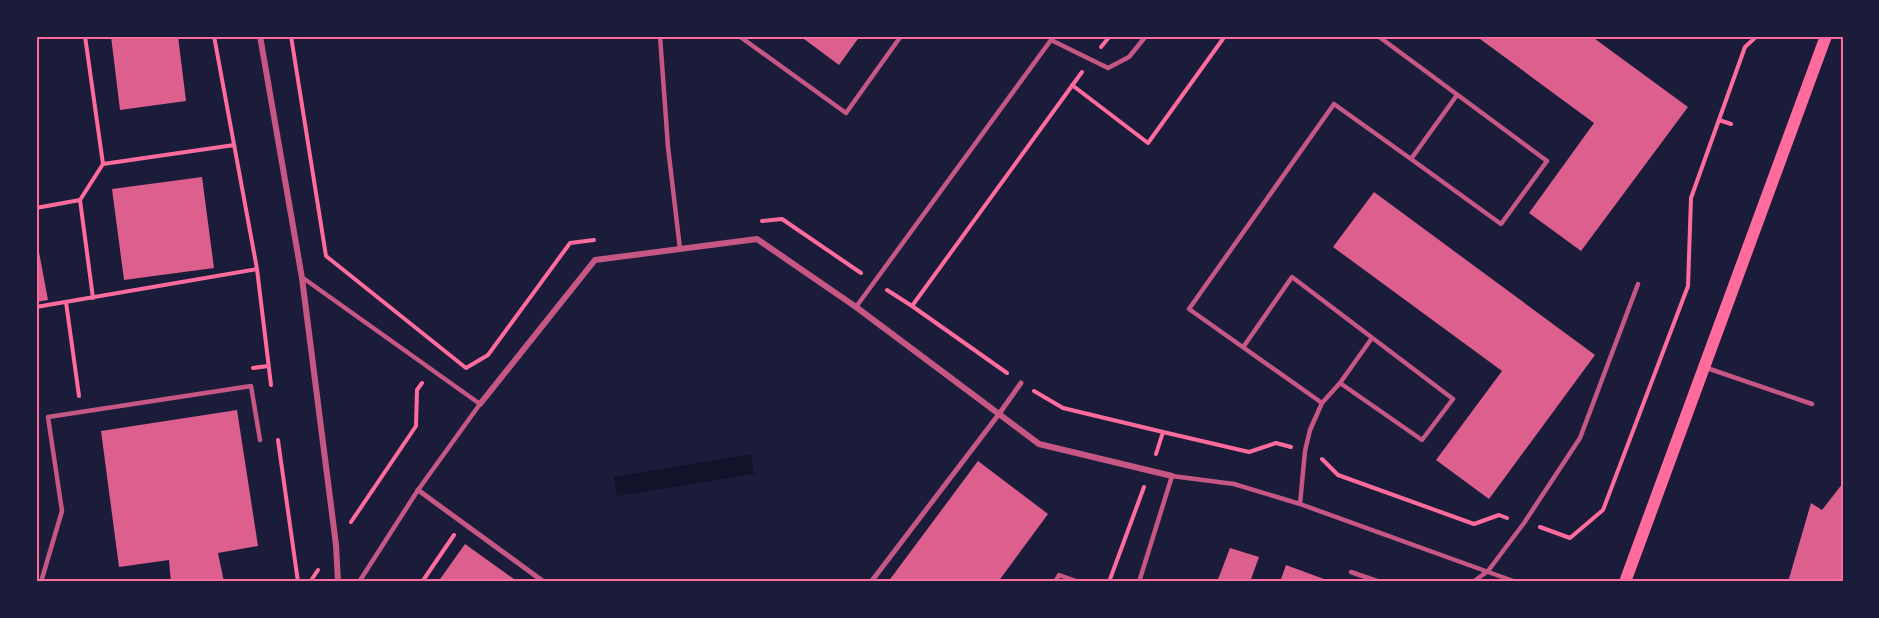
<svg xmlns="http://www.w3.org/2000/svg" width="1879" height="618" font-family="'PT Sans Narrow',sans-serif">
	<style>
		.water { fill: #12122b }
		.building { fill: #dd5f8e }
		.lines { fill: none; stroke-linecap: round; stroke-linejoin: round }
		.path { stroke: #ff6b9d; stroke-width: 4 }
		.service { stroke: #c65784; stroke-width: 4.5 }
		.pedestrian { stroke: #c65784; stroke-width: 5 }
		.minor { stroke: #c65784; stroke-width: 6 }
		.secondary { stroke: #ff6b9d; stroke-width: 12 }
		.neatline { fill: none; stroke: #ff6b9d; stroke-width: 2 }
	</style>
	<rect width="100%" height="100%" fill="#1b1b3a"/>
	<!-- water -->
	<path class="water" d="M751 454 754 474 617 496 614 477Z"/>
	<!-- building -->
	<path class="building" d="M111 36H178L186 101 120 110Z
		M800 36H860L839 65Z
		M1476 36H1591L1688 107 1581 251 1529 213 1594 123Z
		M202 177 214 268 124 280 112 189Z
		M1374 192 1595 355 1489 499 1436 460 1502 371 1333 247Z
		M36 236 48 300 36 302Z
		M237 410 258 546 218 553 224 582H171L169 560 119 567 101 431Z
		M978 461 1048 514 998 582H888Z
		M1843 483V582H1788L1811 503 1822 510Z
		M465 544 518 582H438Z
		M1230 548 1259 557 1250 582H1217Z
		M1286 565 1332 582H1280Z"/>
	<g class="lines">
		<!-- path -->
		<path class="path" d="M85 36 103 164
			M214 36 257 269 271 385
			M291 36 326 256 466 368 488 355 570 243 594 240
			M1101 47 1110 36
			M1072 85 1148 143 1225 36
			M1719 120 1731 124
			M36 208 80 200
			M762 221 782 219 861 273
			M887 290 912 306
			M93 298 80 200 103 164 234 145
			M66 302 79 396
			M36 307 257 269
			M253 368 268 366
			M1007 373 912 306 1082 72
			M1034 391 1063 408 1163 432
			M278 440 298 582
			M1156 454 1163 432 1249 452 1276 443 1291 447
			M1322 459 1338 475 1474 524 1499 515 1507 518
			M351 522 416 426 417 390 422 383
			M1540 527 1570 538 1603 510 1688 286 1691 198 1745 47 1757 36
			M310 582 318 570
			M422 582 454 535
			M1109 582 1144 487"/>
		<!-- service -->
		<path class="service" d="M660 36 668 147 680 249
			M739 36 846 113 901 36
			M1378 36 1547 161 1501 224 1411 159 1457 95
			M303 278 480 404 418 490 359 582
			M856 307 1051 40 1108 68 1129 57 1146 36
			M1244 346 1292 277 1453 399 1422 440 1340 383
			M1707 368 1812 404
			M1322 403 1189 309 1334 104 1411 159
			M1300 504 1305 451 1310 430 1322 403 1340 383 1372 338
			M1351 572 1380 582
			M41 582 62 511 48 417 251 386 260 440
			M1055 582 1059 575 1079 582
			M1139 582 1172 476 1234 484 1300 504 1516 582
			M1473 582 1488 571 1524 523 1580 438 1638 284"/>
		<!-- pedestrian -->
		<path class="pedestrian" d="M418 490 544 582
			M871 582 999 414 1021 383"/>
		<!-- minor -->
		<path class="minor" d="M260 36 302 278 336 545 338 582
			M480 404 595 260 757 239 856 307 1039 444 1172 476"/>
		<!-- secondary -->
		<path class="secondary" d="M1625 582 1826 36"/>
	</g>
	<!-- border -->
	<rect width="1879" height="618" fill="none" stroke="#1b1b3a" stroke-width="75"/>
	<rect x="38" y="38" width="1804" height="542" class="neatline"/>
</svg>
